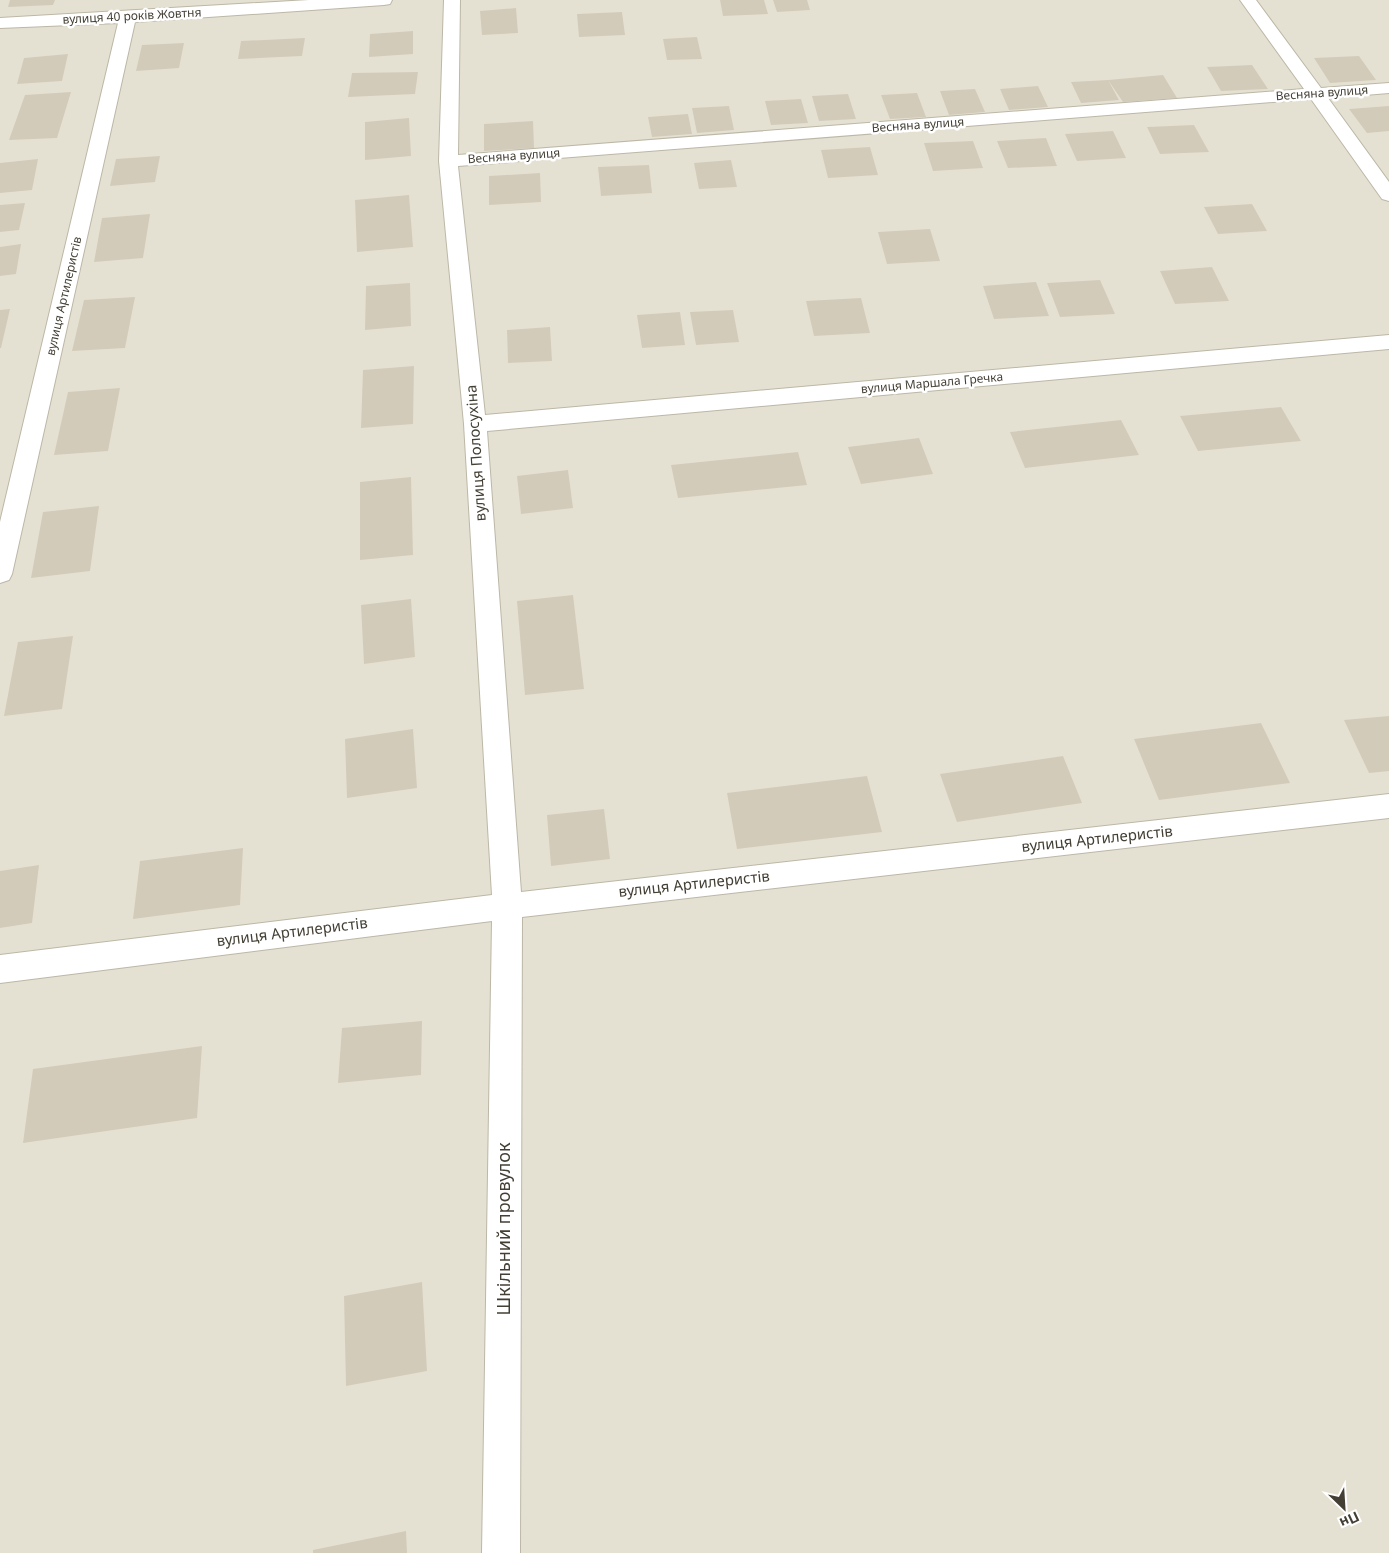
<svg xmlns="http://www.w3.org/2000/svg" width="1389" height="1553" font-family="'Noto Sans',sans-serif">
	<style>
		.residential { fill: #e5e1d2 }
		.building { fill: #d3cbba }
		.lines { fill: none; stroke-linecap: round; stroke-linejoin: round }
		.minor-casing { stroke: #bcb7a7; stroke-width: 2 }
		.minor { fill: #fff; fill-rule: evenodd }
		.labels { text-anchor: middle; stroke-width: 5; stroke-linejoin: round; paint-order: stroke }
		.far-street-label { font-size: 12px; fill: #433f34; stroke: #fff }
		.street-label { font-size: 15px; fill: #433f34; stroke: #fff }
		.near-street-label { font-size: 18px; fill: #433f34; stroke: #fff }
	</style>
	<rect width="100%" height="100%" fill="#f1efe4"/>
	<!-- residential -->
	<path class="residential" d="M0 0H1389V1553H0Z"/>
	<!-- building -->
	<path class="building" d="M10 0H55L53 5 8 7Z
		M720 0H764L768 14 723 16Z
		M773 0H807L810 10 777 12Z
		M516 8 518 33 482 35 480 11Z
		M622 12 625 35 579 37 577 14Z
		M413 31V54L369 57 370 34Z
		M697 37 702 59 667 60 663 39Z
		M305 38 302 56 238 59 241 41Z
		M184 43 179 68 136 71 142 45Z
		M68 54 62 81 17 84 24 58Z
		M1359 56 1376 80 1330 83 1314 58Z
		M1252 65 1268 89 1221 91 1207 67Z
		M418 72 415 94 348 97 352 73Z
		M1163 75 1177 98 1123 102 1108 80Z
		M1108 80 1119 100 1081 103 1071 82Z
		M1038 86 1048 107 1009 110 1000 89Z
		M975 89 985 112 949 115 940 91Z
		M71 92 57 138 9 140 25 95Z
		M917 93 926 117 890 119 881 95Z
		M848 94 856 119 819 121 812 96Z
		M801 99 808 123 771 125 765 101Z
		M729 106 734 130 697 133 692 108Z
		M1389 106V131L1367 133 1349 109Z
		M688 114 692 134 652 137 648 117Z
		M409 118 411 156 365 160V122Z
		M533 121 534 148 484 151V124Z
		M1194 125 1209 152 1160 154 1147 127Z
		M1113 131 1126 158 1077 161 1065 134Z
		M1046 138 1057 166 1008 168 997 141Z
		M973 141 983 168 933 171 924 143Z
		M870 147 878 175 828 178 821 150Z
		M160 156 155 182 110 186 116 159Z
		M38 159 32 190 0 193V163Z
		M731 160 737 187 699 189 694 163Z
		M649 165 652 193 601 196 598 167Z
		M540 173 541 202 489 205V176Z
		M409 195 413 247 357 252 355 200Z
		M25 203 19 230 0 232V205Z
		M1252 204 1267 231 1218 234 1204 207Z
		M150 214 143 258 94 262 102 218Z
		M930 229 940 261 887 264 878 232Z
		M21 244 16 274 0 276V247Z
		M1212 267 1229 301 1175 304 1160 271Z
		M1100 280 1115 314 1060 317 1047 283Z
		M1036 282 1049 316 994 319 983 286Z
		M410 283 411 326 365 330 366 286Z
		M135 297 125 348 72 351 84 300Z
		M861 298 870 333 814 336 806 301Z
		M10 309 1 348H0V310Z
		M733 310 739 342 696 345 690 312Z
		M680 312 685 345 642 348 637 315Z
		M550 327 552 361 508 363 507 330Z
		M414 366 413 424 361 428 363 370Z
		M120 388 108 451 54 455 68 392Z
		M1281 407 1301 441 1198 451 1180 416Z
		M1121 420 1139 455 1025 468 1010 432Z
		M919 438 933 474 861 484 848 447Z
		M798 452 807 485 678 498 671 465Z
		M568 470 573 508 521 514 517 476Z
		M411 477 413 555 360 560V482Z
		M99 506 90 571 31 578 43 512Z
		M573 595 584 689 525 695 517 601Z
		M411 599 415 657 364 664 361 605Z
		M73 636 62 709 4 716 18 642Z
		M1389 716V771L1369 773 1344 720Z
		M1261 723 1290 783 1159 800 1134 739Z
		M413 729 417 788 347 798 345 739Z
		M1063 756 1082 803 957 822 940 774Z
		M867 776 882 832 737 849 727 793Z
		M604 809 610 859 551 866 547 815Z
		M243 848 240 905 133 919 140 861Z
		M39 865 32 923 0 928V871Z
		M422 1021 421 1075 338 1083 342 1028Z
		M202 1046 197 1118 23 1143 33 1069Z
		M422 1282 427 1371 346 1386 344 1296Z
		M406 1531 407 1553H313V1550Z"/>
	<g class="lines">
		<defs>
			<path id="minor" d="M309 0H392L390 4 384 5 135 22 12 574 9 580 0 583V522L118 23 0 28V18Z
				M444 0H460L458 155 1304 89 1240 0H1256L1321 88 1389 83V93L1328 98 1389 182V201L1382 199 1311 99 458 166 485 415 1389 335V349L487 431 521 892 1389 794V818L522 917 520 1553H482L492 921 0 983V955L492 895 464 424 439 161Z"/>
		</defs>
		<!-- minor casing -->
		<use href="#minor" class="minor-casing"/>
		<!-- minor -->
		<use href="#minor" class="minor"/>
	</g>
	<g class="labels">
		<!-- far-street labels -->
		<g class="far-street-label">
			<text transform="translate(132 16) rotate(-3)" y="4">вулиця 40 років Жовтня</text>
			<text transform="translate(1322 93) rotate(-4)" y="4">Весняна вулиця</text>
			<text transform="translate(918 125) rotate(-4)" y="4">Весняна вулиця</text>
			<text transform="translate(514 156) rotate(-4)" y="4">Весняна вулиця</text>
			<text transform="translate(64 296) rotate(-77)" y="4">вулиця Артилеристів</text>
			<text transform="translate(932 383) rotate(-5)" y="4">вулиця Маршала Гречка</text>
		</g>
		<!-- street labels -->
		<g class="street-label">
			<text transform="translate(476 453) rotate(-94)" y="5">вулиця Полосухіна</text>
			<text transform="translate(1097 839) rotate(-6)" y="5">вулиця Артилеристів</text>
			<text transform="translate(694 884) rotate(-6)" y="5">вулиця Артилеристів</text>
			<text transform="translate(292 932) rotate(-7)" y="5">вулиця Артилеристів</text>
		</g>
		<!-- near-street labels -->
		<g class="near-street-label">
			<text transform="translate(504 1229) rotate(-90)" y="6">Шкільний провулок</text>
		</g>
	</g>
	<!-- north arrow -->
	<g transform="translate(1344 1508) rotate(155)" stroke="#ffffff" stroke-width="4" paint-order="stroke">
	<path d="M0-4L9 19L0 12L-9 19Z" fill="#433f34"/>
	<text y="-8" font-size="14" font-weight="bold" text-anchor="middle" fill="#433f34">Пн</text>
	</g>
</svg>
